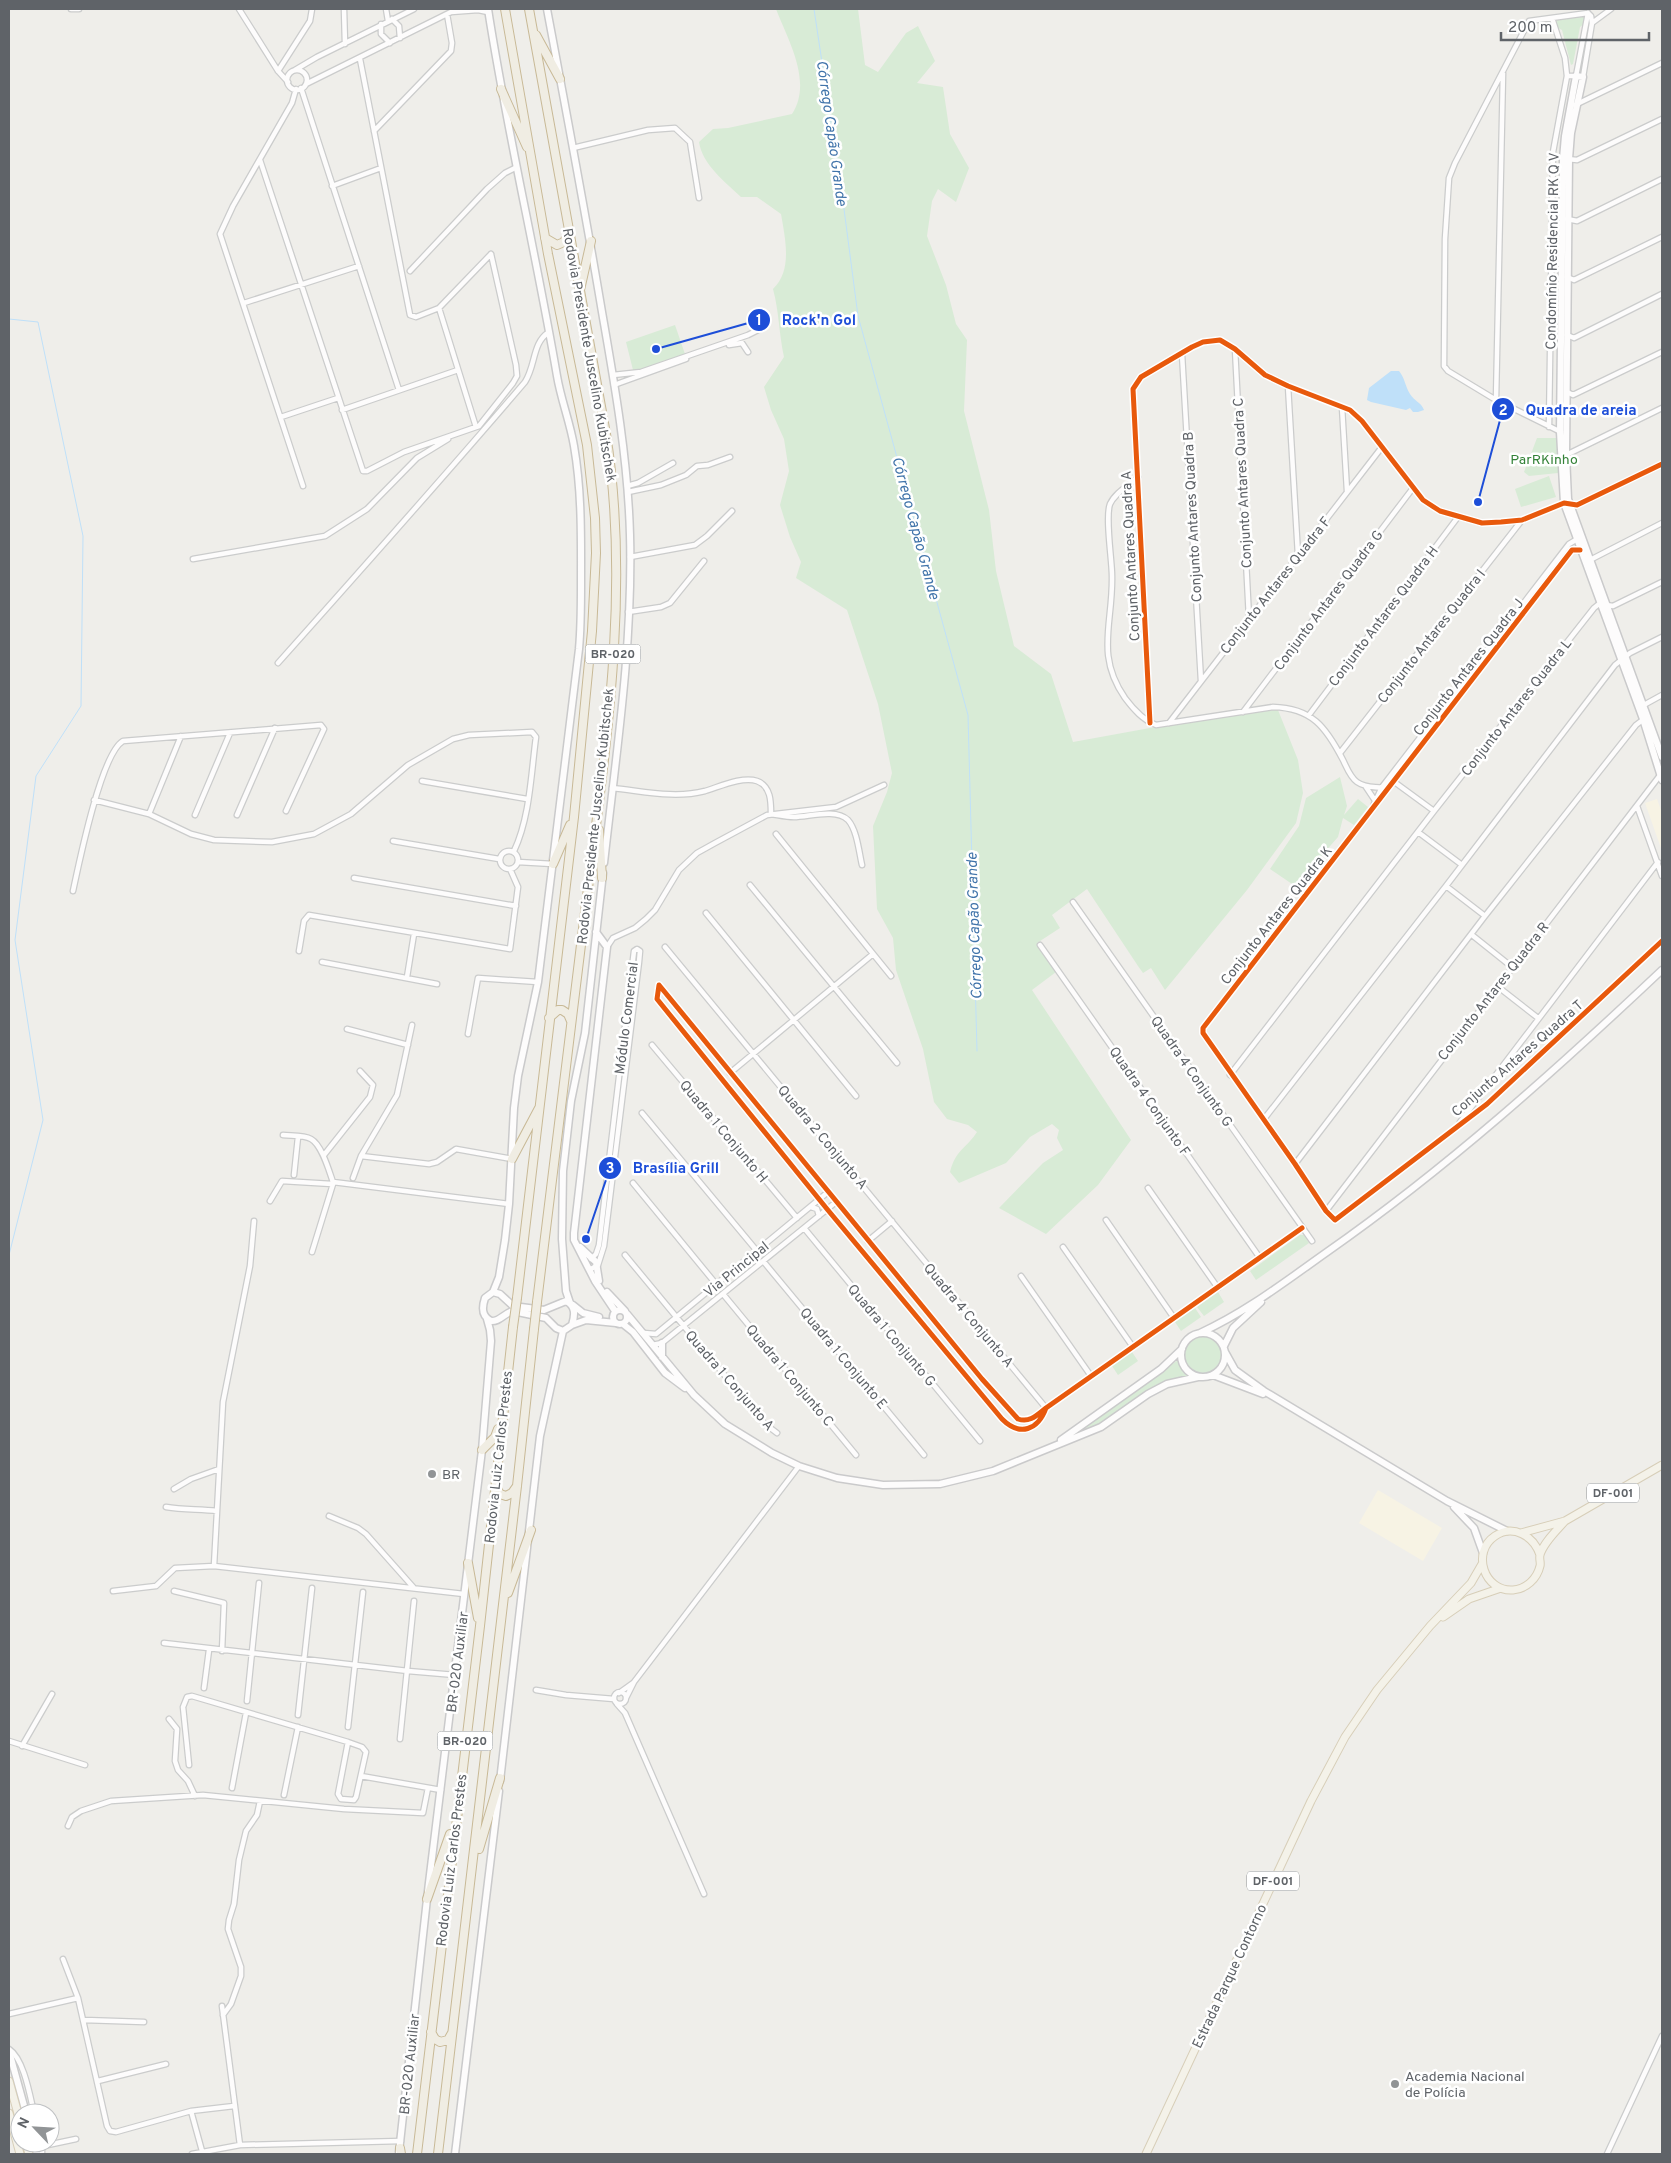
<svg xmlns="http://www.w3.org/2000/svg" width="1671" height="2163" font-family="Overpass,sans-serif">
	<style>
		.commercial { fill: #f7f3e4 }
		.green { fill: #d8ebd6 }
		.water { fill: #bfe0f9 }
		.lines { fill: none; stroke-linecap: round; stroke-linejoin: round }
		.stream { stroke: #bfe0f9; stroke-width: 1 }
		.street-casing { stroke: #cbcccc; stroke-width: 7 }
		.secondary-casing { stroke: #cacacb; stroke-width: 9 }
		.primary-casing { stroke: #d7ceb8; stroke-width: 9 }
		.highway-casing { stroke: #c8b996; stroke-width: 10 }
		.street { stroke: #fdfcfc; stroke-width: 4.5 }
		.secondary { stroke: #fdfcfc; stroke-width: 6 }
		.primary { stroke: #f4f2e9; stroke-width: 7 }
		.highway { stroke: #f0ede3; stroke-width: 8 }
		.highway-bridge-casing { stroke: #c8b996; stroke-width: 10; stroke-linecap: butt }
		.highway-bridge { stroke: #f0ede3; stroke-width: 8 }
		.cycleway-casing { stroke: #fff; stroke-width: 8 }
		.cycleway { stroke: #e8590c; stroke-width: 5 }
		.poi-dot { fill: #919496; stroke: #fff; stroke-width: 2 }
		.labels { text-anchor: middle; stroke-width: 5; stroke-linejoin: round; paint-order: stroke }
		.shield { fill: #fff; stroke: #8f9295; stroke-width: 1 }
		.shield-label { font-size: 12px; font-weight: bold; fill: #5f6368 }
		.street-label { font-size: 14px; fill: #5f6368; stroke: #fff }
		.park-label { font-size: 14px; fill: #348238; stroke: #fff }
		.poi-label { font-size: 14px; fill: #5f6368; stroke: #fff; text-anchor: start }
		.water-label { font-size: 15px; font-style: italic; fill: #4174aa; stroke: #fff }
		.leader { fill: none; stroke: #1d4ed8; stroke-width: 2 }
		.callout-dot { fill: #1d4ed8; stroke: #fff; stroke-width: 2 }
		.mark-label { font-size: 15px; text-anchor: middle; font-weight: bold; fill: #fff }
		.callout-label { font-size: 15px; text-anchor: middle; font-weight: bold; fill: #1d4ed8; stroke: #fff; stroke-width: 5; stroke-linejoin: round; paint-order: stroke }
	</style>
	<rect width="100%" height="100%" fill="#efeeea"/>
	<!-- commercial -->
	<path class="commercial" d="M1657 799 1662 813V851L1645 803Z
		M1378 1490 1442 1528 1423 1561 1359 1523Z"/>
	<!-- green -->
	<path class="green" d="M776 9H858L865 65 878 72 906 33 918 26 935 61 917 83 943 87 950 134 969 168 956 202 938 189 932 201 927 236 946 285 956 324 967 340 964 411 989 510 996 571 1014 646 1051 674 1073 742 1276 705 1298 760 1303 793 1296 823 1247 890 1165 990 1151 968 1143 973 1138 966 1087 889 1052 915 1060 928 1037 943 1056 972 1032 990 1131 1140 1098 1185 1046 1234 999 1208 1043 1163 1063 1150 1057 1138 1059 1130 1052 1124 1030 1137 1006 1163 959 1183 950 1172C956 1149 966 1149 977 1132L968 1125 947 1119 934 1102 923 1049 896 970 893 938 877 909 873 826 887 792 892 773 878 704 847 610 796 578 801 562 790 537 780 505 789 471 784 439 771 410 764 387 784 357C779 334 779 311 773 289 793 270 785 238 781 214L757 197H741C726 183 702 164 699 142L713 129 728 128 792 114C813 82 788 40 776 9Z
		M1583 16 1585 17 1584 24 1580 27 1573 64 1571 65 1562 30 1558 28 1556 20Z
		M675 325 686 357 634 374 626 342Z
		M1537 438H1559L1558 473 1529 476 1524 472Z
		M1549 476 1556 497 1521 507 1515 489Z
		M1340 777 1347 806 1344 815 1358 799 1368 807 1354 825 1343 818 1338 837 1295 886 1270 869 1299 826 1306 798Z
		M1300 1235H1304L1309 1243 1256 1280 1250 1271Z
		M1218 1292 1224 1302 1204 1316 1197 1307Z
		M1195 1308 1201 1317 1181 1331 1175 1322Z
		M1182 1355a21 21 0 1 1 42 0a21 21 0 1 1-42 0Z
		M1132 1352 1138 1361 1118 1375 1112 1366Z
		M1178 1360 1181 1369 1188 1377 1175 1379 1103 1424 1063 1440Z"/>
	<!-- water -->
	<path class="water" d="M1391 371H1399C1405 378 1405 386 1410 394 1414 401 1421 402 1424 410L1418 412H1413L1410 408 1406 410 1371 402 1367 400 1369 388Z"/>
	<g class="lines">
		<!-- stream -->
		<path class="stream" d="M814 9 844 209 858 316 968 715 977 1051
			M9 319 38 322 83 536 81 706 36 776 15 940 43 1120 9 1255"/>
		<defs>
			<path id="street" d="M71 9H79
				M239 9 278 71 288 82
				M344 9 345 44
				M386 9 388 21
				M451 12 478 10 488 12
				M392 19 399 26 400 38
				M1592 23 1611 9
				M381 24V34L390 43
				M360 59 410 315 416 317 439 308 491 254
				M295 70 317 57 414 9
				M287 80a10 10 0 1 1 20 0a10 10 0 1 1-20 0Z
				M278 71 310 21 312 9
				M1567 76H1576L1588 13
				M1583 77 1592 23 1591 16 1588 13
				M306 84 451 12 454 9
				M301 88 399 390
				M296 89 292 103 233 206 220 234 303 486
				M1575 105 1662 63
				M374 131 451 51 452 43 447 14
				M573 148 648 130 675 128 690 142 699 198
				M1567 159 1577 160 1662 119
				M260 160 363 471H367L404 452 479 426 513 383 517 376 516 365 491 254
				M332 186 381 168
				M1567 219 1577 221 1662 179
				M410 271 487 189 505 173 515 168
				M1567 277 1574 280 1662 237
				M244 303 359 266
				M439 308 476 427
				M1567 335 1574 338 1662 294
				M729 345 742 343 748 352
				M1235 349 1249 618
				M1182 354 1201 681
				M613 375 641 372 748 335 766 326
				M614 385 686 359
				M1288 386 1298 555
				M1567 392 1573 395 1662 352
				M1496 400 1503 73
				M1342 407 1347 491
				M342 410 458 370
				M281 417 338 398
				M1549 427 1553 152 1567 76 1565 58 1552 18
				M1561 432 1496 400 1448 371 1444 366 1445 239 1449 178 1455 163 1529 21 1588 13
				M1564 456 1662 408
				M1138 477C1129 485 1115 493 1110 504 1105 517 1112 560 1112 576 1113 624 1095 655 1125 698 1134 710 1143 720 1156 725L1273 707C1312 708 1326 727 1343 760 1347 768 1350 777 1357 782 1367 789 1377 786 1387 789
				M627 486 638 483 673 463
				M628 492 661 485 686 475 697 466 708 465 730 457
				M1580 550H1572L1203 1028V1033L1295 1164 1326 1211 1335 1220 1487 1104 1662 941
				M630 557 695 545 707 536 732 511
				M193 559 325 536 367 509 417 458 448 439
				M1588 561 1662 523
				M628 612 661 607 670 603 704 561
				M278 663C361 570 444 477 525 382 536 365 532 343 549 332
				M1642 706 1662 695
				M1243 712 1413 488
				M1309 715 1458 517
				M1150 723 1133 389 1141 377 1192 347 1203 342 1220 340 1235 349 1265 375 1288 386 1350 410 1362 421 1423 500 1440 511 1482 523 1501 522 1522 520 1564 503 1577 505 1662 464
				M1169 723 1382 447
				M1340 753 1522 520
				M422 781 527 799
				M1393 781 1434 811
				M1366 787 1376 802
				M612 788C643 791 674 799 705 791 719 787 742 776 757 781 771 786 771 802 771 814 778 815 786 817 794 817 809 817 835 808 848 820 857 830 859 852 862 865
				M94 800 149 814 191 834 214 840 272 842 314 834 351 814 408 765 453 739 469 735 532 732 536 737C531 774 530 817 514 851
				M1374 804 1382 787 1569 544 1579 538
				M1637 806 1662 876
				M149 814 181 736
				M195 815 230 733
				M237 815 275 728
				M1418 832 1462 865
				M776 834 891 976
				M393 841 499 859
				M500 860a9 9 0 1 1 18 0a9 9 0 1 1-18 0Z
				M518 862 553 864
				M354 878 516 906
				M750 885 897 1063
				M1446 886 1485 916
				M73 891C79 863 101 754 123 741L321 725 324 729 286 811
				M1073 902 1312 1241
				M706 913 856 1096
				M1472 935 1512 967
				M1040 945 1260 1258
				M607 947 613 938 635 928 646 919 655 910 679 870 697 853 715 843 767 815 836 807 884 785
				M665 947 1046 1408
				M299 951 304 921 309 915 510 949 518 887 510 869
				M322 962 437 984
				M407 977 414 934
				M1497 986 1538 1018
				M347 1029 408 1045
				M468 1034 478 978 538 982
				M652 1045 797 1218
				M730 1073 873 954
				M1230 1075 1434 811 1594 608 1599 604 1613 606 1662 582
				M642 1113 757 1251
				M1264 1119 1446 886 1615 665 1630 653 1662 637
				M1460 1122 1658 862
				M283 1135C291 1136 304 1135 311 1139 322 1145 329 1171 333 1182L509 1204
				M324 1155 370 1097 373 1085 360 1071
				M361 1156 429 1164 437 1162 456 1149 512 1159
				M1295 1164 1485 916 1636 725 1644 719
				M294 1175 298 1137
				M353 1178 361 1156 397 1095 412 1025
				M633 1183 716 1284
				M1148 1188 1218 1288
				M270 1201 282 1181 332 1184
				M811 1207 817 1209 819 1216
				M1326 1211 1661 774
				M1106 1220 1174 1318
				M804 1228 980 1441
				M868 1241 892 1221
				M1063 1247 1133 1347
				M312 1252 333 1184
				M625 1255 765 1424 777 1433
				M763 1261 924 1455
				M591 1269 598 1265 604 1246 639 962 640 951 637 949 634 951 599 1245 596 1254 591 1259
				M1021 1276 1091 1376
				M723 1294 856 1455
				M644 1333 656 1334 828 1192
				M652 1345 662 1343 836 1202
				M1046 1408C1038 1430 1020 1437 1002 1419L827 1209 657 999 659 985 982 1379 1018 1419C1030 1423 1037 1415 1046 1408L1302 1228
				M174 1489 191 1479 219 1469
				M166 1507C183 1510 199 1509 217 1511
				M329 1516 358 1528 366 1534 414 1588
				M214 1566 223 1402 250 1266 254 1221
				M113 1591 156 1586 175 1568 214 1566 464 1594
				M174 1591 224 1603 222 1651
				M164 1643 408 1671 455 1675
				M204 1688 209 1650
				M536 1690 566 1695 614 1699
				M614 1698a6 6 0 1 1 12 0a6 6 0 1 1-12 0Z
				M619 1693 633 1683
				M626 1698 634 1682 799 1466
				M247 1701 259 1583
				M617 1704 625 1713 704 1894
				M298 1715 312 1588
				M169 1719 177 1729 175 1761 178 1770 188 1781 195 1796
				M348 1727 363 1592
				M400 1739 414 1601
				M9 1741 85 1765
				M22 1746 52 1694
				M189 1765 183 1707 187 1697 192 1696 348 1742 362 1747 366 1752 356 1797 354 1800 341 1799 338 1794 348 1742
				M361 1776 441 1790
				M232 1788 246 1713
				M284 1795 298 1727
				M68 1826 72 1817 81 1811 111 1801 203 1795 344 1809 423 1813 428 1788
				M63 1959 78 1998 107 2126 110 2131 116 2132 191 2111 234 2106
				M222 2006 240 2145
				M9 2014 78 1998
				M223 2015 231 2004 241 1976V1967L228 1929 229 1920 234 1904 239 1860 246 1831 257 1815 260 1801
				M84 2020 144 2022
				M9 2049C24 2059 30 2096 34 2113
				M98 2081 166 2064
				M191 2111 202 2151
				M42 2143V2154
				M43 2146 76 2139
				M192 2154 240 2145 401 2141
				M1607 2154 1662 2036"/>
			<path id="secondary" d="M488 9C507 132 536 253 557 376 561 400 570 422 574 446 582 492 581 538 581 585 581 607 581 627 579 649L538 982 518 1076 514 1108 509 1204 505 1240 499 1277 493 1292 485 1298C482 1307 481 1316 491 1321 500 1322 504 1313 513 1311L546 1318 556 1328 563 1331 572 1325C575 1315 576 1306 566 1301L544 1310 513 1306 500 1294 493 1292
				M547 9C566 110 585 210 602 312 615 386 628 460 630 535 633 645 616 755 604 863
				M1662 757 1568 499 1566 455 1569 159 1571 133 1583 77 1576 76 1565 136 1563 159 1560 432 1564 503 1643 719 1662 780
				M596 932 607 947 574 1233V1240L595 1281 615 1311
				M580 1247 596 1262 599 1281
				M607 1292 625 1311
				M570 1303 566 1291 562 1239 563 1171 571 1101 585 1033 603 873
				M573 1305 583 1313 599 1317
				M613 1317a7 7 0 1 1 14 0a7 7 0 1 1-14 0Z
				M627 1314 694 1395 725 1424 772 1453 799 1466 837 1478 883 1485 940 1484 993 1471 1101 1427 1148 1394 1167 1384 1198 1377
				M623 1324 633 1332 665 1373 685 1388
				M572 1325 586 1320 616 1323
				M1181 1355a22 22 0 1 1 44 0a22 22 0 1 1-44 0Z
				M1200 1333C1246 1312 1286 1281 1327 1252 1447 1168 1556 1070 1662 970
				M1224 1346 1233 1328 1261 1302
				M1225 1352 1235 1370 1264 1391 1447 1501 1507 1531
				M662 1357V1343
				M1213 1375 1263 1394
				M1061 1440 1161 1369 1182 1349
				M1454 1507 1474 1528 1483 1553
				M500 1781 540 1436 563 1331
				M9 2051 26 2113
				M34 2143 37 2154
				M399 2152 427 1899 482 1450 491 1341 490 1330 487 1319
				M455 2154 499 1791"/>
			<path id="primary" d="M1521 1533 1565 1521 1662 1465
				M1540 1555C1534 1536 1513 1524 1495 1536 1471 1552 1484 1592 1513 1590 1526 1589 1537 1579 1540 1566 1541 1563 1539 1559 1540 1555 1543 1543 1557 1530 1565 1521
				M1443 1617 1469 1599 1501 1588
				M9 2081 20 2121
				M9 2113 20 2154
				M26 2143 29 2154
				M1146 2154 1311 1801 1345 1737 1377 1690 1430 1626 1471 1583 1482 1564"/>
			<path id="highway" d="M505 9 548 254 587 445 595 518 596 553 592 631 574 817 517 1298
				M529 9 606 434C630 584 607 739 588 888 571 1026 554 1164 537 1302
				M536 35 560 79
				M501 89 527 147
				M545 238 557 245 564 242 569 233
				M580 290 591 241
				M599 830 602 878
				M553 864 570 825
				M549 1018 558 1010H562L568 1014 571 1021
				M512 1159 539 1108
				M482 1450 495 1437 498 1429
				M496 1487 500 1494 506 1496 512 1493 517 1486
				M468 1563 478 1618
				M508 1593 531 1530
				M479 1849 500 1778
				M427 1899 450 1834
				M431 2032 435 2039 440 2042 448 2040 452 2033
				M400 2148 401 2154
				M417 2154 480 1626 513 1327
				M438 2154 517 1486 534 1329"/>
		</defs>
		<!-- street casing -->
		<use href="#street" class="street-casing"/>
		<!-- secondary casing -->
		<use href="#secondary" class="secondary-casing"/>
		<!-- primary casing -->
		<use href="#primary" class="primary-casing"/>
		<!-- highway casing -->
		<use href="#highway" class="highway-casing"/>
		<!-- street -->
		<use href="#street" class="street"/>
		<!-- secondary -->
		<use href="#secondary" class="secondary"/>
		<!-- primary -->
		<use href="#primary" class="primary"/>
		<!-- highway -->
		<use href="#highway" class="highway"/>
		<defs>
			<path id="highway-bridge" d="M513 1327 517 1298
				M534 1329 537 1302"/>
		</defs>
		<!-- highway-bridge casing -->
		<use href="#highway-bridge" class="highway-bridge-casing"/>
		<!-- highway-bridge -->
		<use href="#highway-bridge" class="highway-bridge"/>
		<defs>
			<path id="cycleway" d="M1580 550H1572L1203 1028V1033L1295 1164 1326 1211 1335 1220 1487 1104 1662 941
				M1150 723 1133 389 1141 377 1192 347 1203 342 1220 340 1235 349 1265 375 1288 386 1350 410 1362 421 1423 500 1440 511 1482 523 1501 522 1522 520 1564 503 1577 505 1662 464
				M1046 1408C1038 1430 1020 1437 1002 1419L827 1209 657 999 659 985 982 1379 1018 1419C1030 1423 1037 1415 1046 1408L1302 1228"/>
		</defs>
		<!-- cycleway casing -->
		<use href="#cycleway" class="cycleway-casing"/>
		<!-- cycleway -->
		<use href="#cycleway" class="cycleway"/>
	</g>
	<!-- markers -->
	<g class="poi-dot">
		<circle cx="432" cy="1474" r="5"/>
		<circle cx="1395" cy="2084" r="5"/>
	</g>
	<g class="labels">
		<!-- shield labels -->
		<g class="shield">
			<rect x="585.5" y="644.5" width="55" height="19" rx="4"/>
			<rect x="1587" y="1483.5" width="52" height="19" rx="4"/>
			<rect x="437.5" y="1731.5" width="55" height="19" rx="4"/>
			<rect x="1247" y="1871.5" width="52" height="19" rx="4"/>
		</g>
		<g class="shield-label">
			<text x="613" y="658">BR-020</text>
			<text x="1613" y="1497">DF-001</text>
			<text x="465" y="1745">BR-020</text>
			<text x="1273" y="1885">DF-001</text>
		</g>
		<!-- street labels -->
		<g class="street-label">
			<text transform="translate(1552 251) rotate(-89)" y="5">Condomínio Residencial RK Q V</text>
			<text transform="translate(590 355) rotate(80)" y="5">Rodovia Presidente Juscelino Kubitschek</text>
			<text transform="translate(1242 483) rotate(-93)" y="5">Conjunto Antares Quadra C</text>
			<text transform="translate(1192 517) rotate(-93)" y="5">Conjunto Antares Quadra B</text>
			<text transform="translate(1130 556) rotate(-93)" y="5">Conjunto Antares Quadra A</text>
			<text transform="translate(1275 585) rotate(-52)" y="5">Conjunto Antares Quadra F</text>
			<text transform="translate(1328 600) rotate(-53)" y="5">Conjunto Antares Quadra G</text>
			<text transform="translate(1383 616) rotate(-53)" y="5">Conjunto Antares Quadra H</text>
			<text transform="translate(1431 636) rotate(-52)" y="5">Conjunto Antares Quadra I</text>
			<text transform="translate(1468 667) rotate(-52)" y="5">Conjunto Antares Quadra J</text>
			<text transform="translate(1516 707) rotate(-52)" y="5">Conjunto Antares Quadra L</text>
			<text transform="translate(595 816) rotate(-84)" y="5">Rodovia Presidente Juscelino Kubitschek</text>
			<text transform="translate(1276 915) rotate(-52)" y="5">Conjunto Antares Quadra K</text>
			<text transform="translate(1493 991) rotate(-52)" y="5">Conjunto Antares Quadra R</text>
			<text transform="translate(626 1018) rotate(-83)" y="5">Módulo Comercial</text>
			<text transform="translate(1517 1058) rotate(-41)" y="5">Conjunto Antares Quadra T</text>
			<text transform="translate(1192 1071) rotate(55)" y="5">Quadra 4 Conjunto G</text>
			<text transform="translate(1150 1101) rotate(55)" y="5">Quadra 4 Conjunto F</text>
			<text transform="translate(724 1131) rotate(50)" y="5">Quadra 1 Conjunto H</text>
			<text transform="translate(823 1137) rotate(50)" y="5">Quadra 2 Conjunto A</text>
			<text transform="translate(736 1269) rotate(-39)" y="5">Via Principal</text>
			<text transform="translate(969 1315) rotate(50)" y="5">Quadra 4 Conjunto A</text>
			<text transform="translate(892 1335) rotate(50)" y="5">Quadra 1 Conjunto G</text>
			<text transform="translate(844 1358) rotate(50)" y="5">Quadra 1 Conjunto E</text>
			<text transform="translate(790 1375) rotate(50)" y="5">Quadra 1 Conjunto C</text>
			<text transform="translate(730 1380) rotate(49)" y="5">Quadra 1 Conjunto A</text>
			<text transform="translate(498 1457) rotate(-84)" y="5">Rodovia Luiz Carlos Prestes</text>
			<text transform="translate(457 1662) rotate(-83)" y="5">BR-020 Auxiliar</text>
			<text transform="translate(451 1860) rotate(-83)" y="5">Rodovia Luiz Carlos Prestes</text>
			<text transform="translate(1229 1976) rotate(-65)" y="5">Estrada Parque Contorno</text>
			<text transform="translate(409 2064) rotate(-84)" y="5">BR-020 Auxiliar</text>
		</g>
		<!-- park labels -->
		<g class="park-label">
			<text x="1544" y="464">ParRKinho</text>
		</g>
		<!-- poi labels -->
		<g class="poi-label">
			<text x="442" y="1479">BR</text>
			<text x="1405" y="2081">Academia Nacional<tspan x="1405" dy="16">de Polícia</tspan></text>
		</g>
		<!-- water labels -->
		<g class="water-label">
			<text transform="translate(832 133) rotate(82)" y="5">Córrego Capão Grande</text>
			<text transform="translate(916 528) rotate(75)" y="5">Córrego Capão Grande</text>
			<text transform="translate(974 926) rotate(-92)" y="5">Córrego Capão Grande</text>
		</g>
	</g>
	<!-- callouts -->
	<path class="leader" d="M656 349L759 320M1478 502L1503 409M586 1239L610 1168"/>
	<g class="callout-dot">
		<circle cx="656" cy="349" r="5"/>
		<circle cx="1478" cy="502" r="5"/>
		<circle cx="586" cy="1239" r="5"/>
		<circle cx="759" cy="320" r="12"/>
		<circle cx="1503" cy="409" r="12"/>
		<circle cx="610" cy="1168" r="12"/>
	</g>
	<g class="mark-label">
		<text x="759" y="325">1</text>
		<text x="1503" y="415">2</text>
		<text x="610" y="1173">3</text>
	</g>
	<g class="callout-label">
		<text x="819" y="325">Rock'n Gol</text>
		<text x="1581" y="415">Quadra de areia</text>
		<text x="676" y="1173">Brasília Grill</text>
	</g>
	<!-- border -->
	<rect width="1671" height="2163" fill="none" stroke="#5f6368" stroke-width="20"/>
	<!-- north arrow -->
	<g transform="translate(35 2128) rotate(295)"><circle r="24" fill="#ffffff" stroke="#bfc1c3"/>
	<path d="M0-4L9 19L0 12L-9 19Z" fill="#919496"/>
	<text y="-8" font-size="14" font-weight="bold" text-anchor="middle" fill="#5f6368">N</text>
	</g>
	<!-- scale -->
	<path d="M1501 32v8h148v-8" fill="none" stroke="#5f6368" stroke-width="2.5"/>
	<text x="1508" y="32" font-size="15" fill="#5f6368" stroke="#ffffff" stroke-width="4" paint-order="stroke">200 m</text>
</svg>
